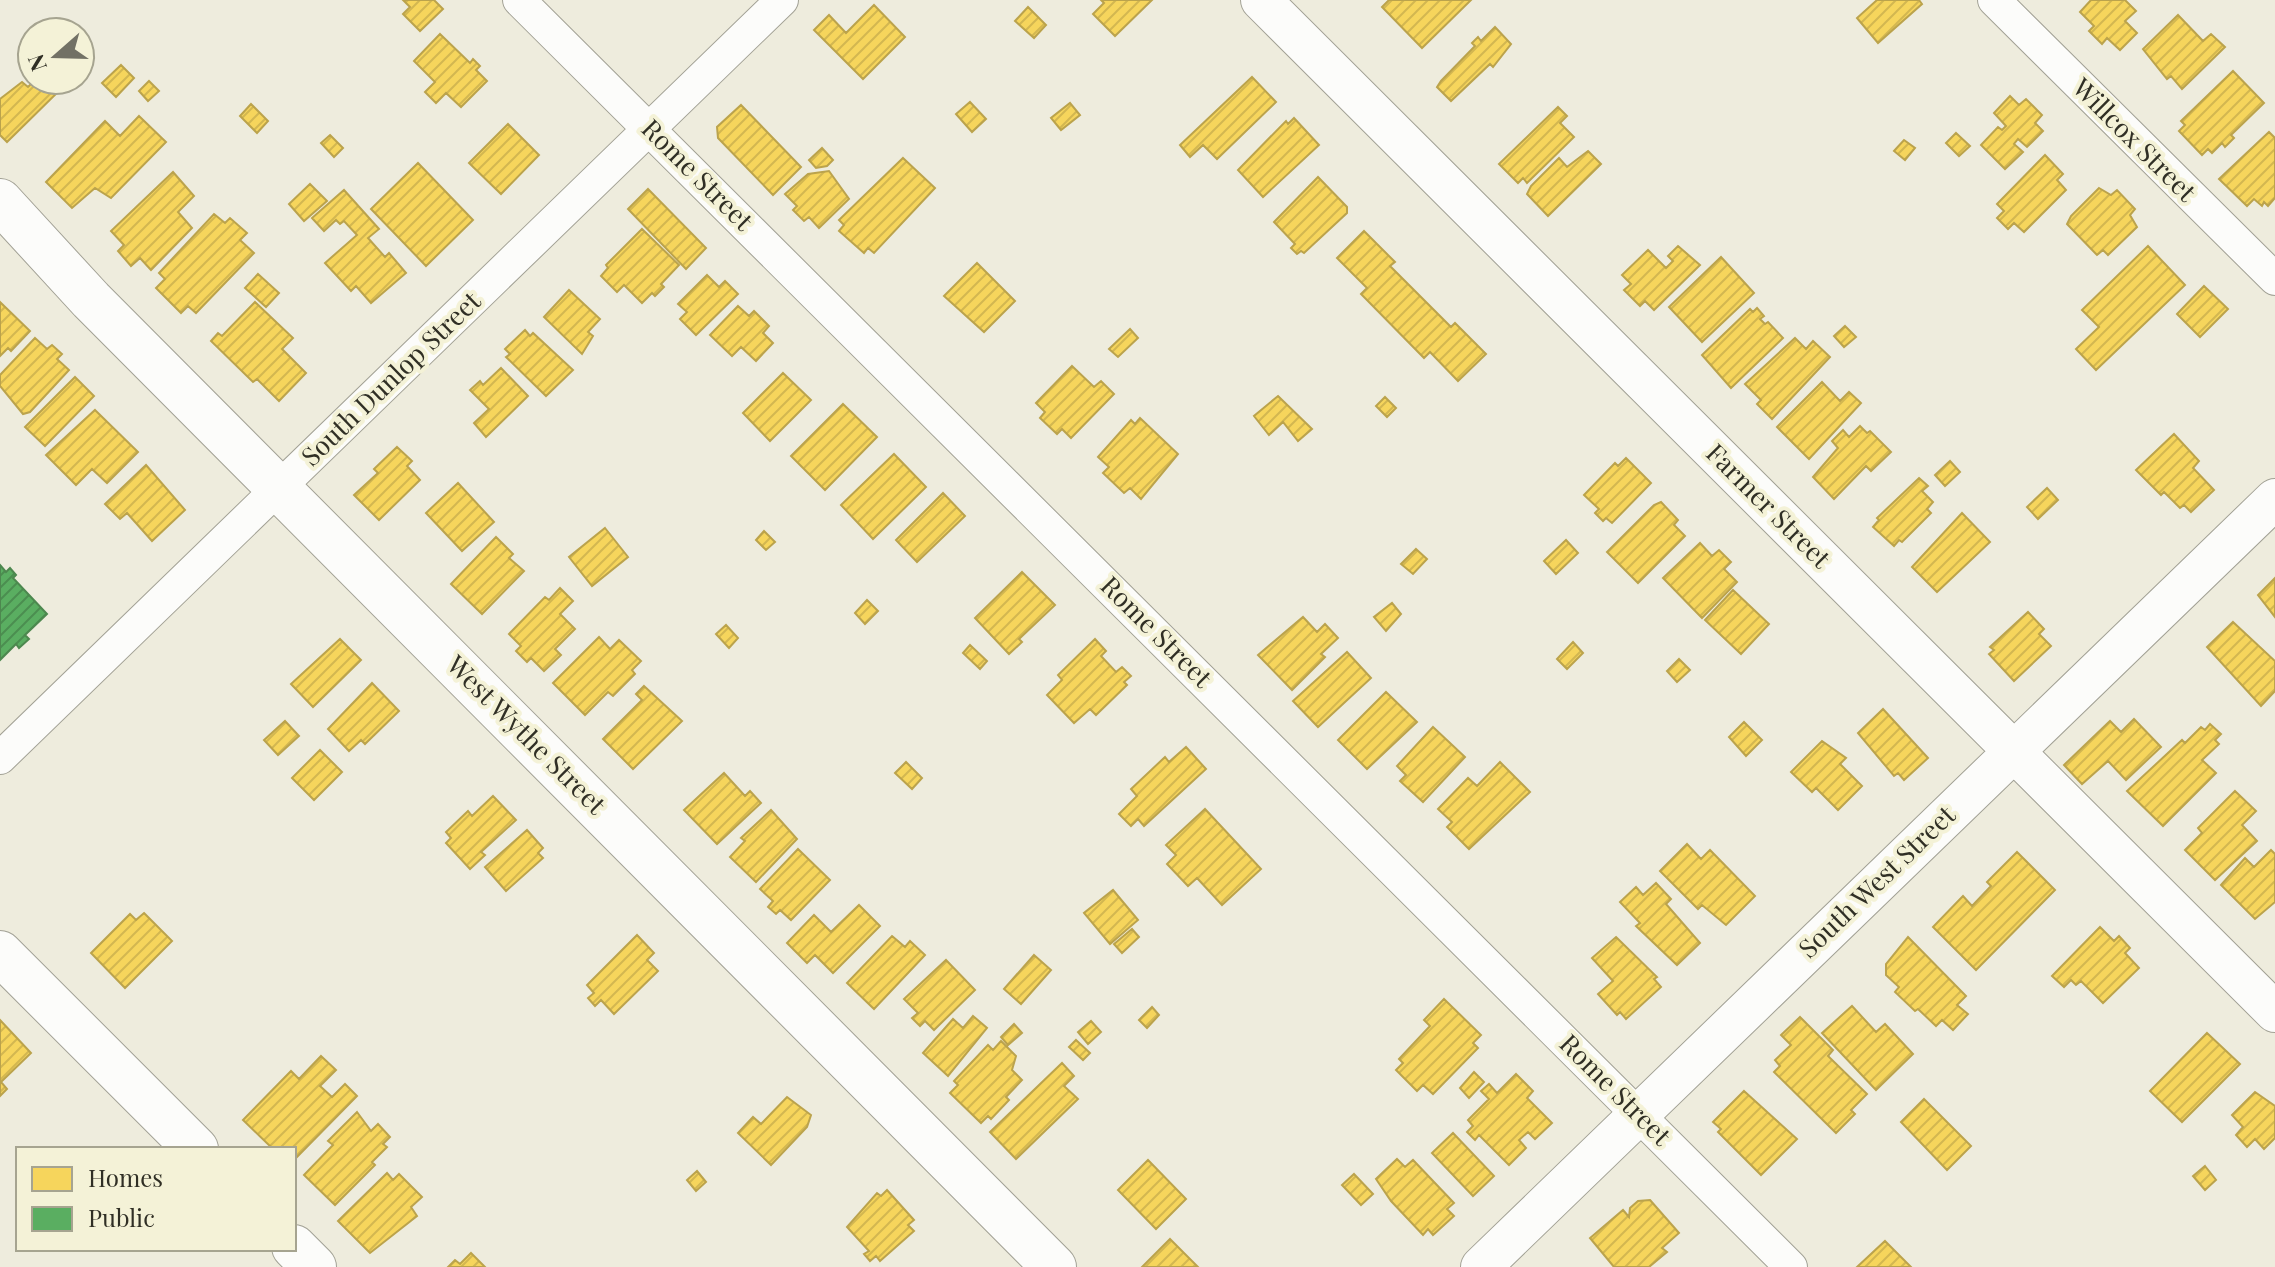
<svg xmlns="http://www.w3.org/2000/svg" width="2275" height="1267" font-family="'Playfair Display',serif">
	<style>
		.homes { fill: url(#homes-hatch); stroke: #bba34c; stroke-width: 2 }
		.public { fill: url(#public-hatch); stroke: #4d884f; stroke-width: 2 }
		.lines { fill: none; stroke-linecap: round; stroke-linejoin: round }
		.minor-casing { stroke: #a2a195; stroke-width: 34 }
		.tertiary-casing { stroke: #a2a195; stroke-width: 42 }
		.primary-casing { stroke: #a2a195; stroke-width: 46 }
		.minor { stroke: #fcfcfa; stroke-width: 32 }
		.tertiary { stroke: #fcfcfa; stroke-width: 40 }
		.primary { stroke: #fcfcfa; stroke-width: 44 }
		.labels { text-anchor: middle; stroke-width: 8; stroke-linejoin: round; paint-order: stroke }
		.street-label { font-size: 26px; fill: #302f25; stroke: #f4f2d7 }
	</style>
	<defs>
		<pattern id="homes-hatch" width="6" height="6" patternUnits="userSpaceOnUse" patternTransform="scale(2)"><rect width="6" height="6" fill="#f6d55c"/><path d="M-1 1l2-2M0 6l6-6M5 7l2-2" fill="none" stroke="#d3b750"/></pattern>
		<pattern id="public-hatch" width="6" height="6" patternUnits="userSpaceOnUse" patternTransform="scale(2)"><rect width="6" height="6" fill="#5aae61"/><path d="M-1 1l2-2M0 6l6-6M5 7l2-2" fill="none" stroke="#4b8e50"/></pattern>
	</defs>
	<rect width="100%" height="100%" fill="#eeecdd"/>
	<!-- homes -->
	<path class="homes" d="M403 0H434L443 9 420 31 403 14 410 7Z
		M1101 0H1152L1115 36 1093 14 1104 3Z
		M1389 0H1471L1422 48 1382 7Z
		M1877 0H1919L1922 4 1878 43 1857 18Z
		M2091 0H2125L2136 11 2125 21 2137 33 2120 50 2107 38 2102 44 2089 31 2094 26 2080 12Z
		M874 5 905 37 863 79 814 30 829 15 846 33Z
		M1028 7 1046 25 1034 38 1015 21Z
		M2178 15 2203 41 2211 34 2225 47 2182 89 2171 76 2167 79 2143 49Z
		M1495 27 1511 44 1493 67 1490 64 1451 101 1437 87 1441 81 1475 46 1472 43 1478 37 1481 41Z
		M440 34 470 63 473 59 480 66 476 70 487 81 461 107 446 93 436 103 425 92 435 82 414 61Z
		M121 65 134 78 116 97 102 83Z
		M2233 71 2264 103 2231 135 2234 138 2225 147 2222 143 2212 153 2208 149 2202 155 2179 131 2185 125 2181 121Z
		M1252 77 1276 102 1217 159 1203 145 1190 157 1180 145Z
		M35 80H58L64 86 7 142 0 135V99L22 82 28 87Z
		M149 81 159 91 148 101 139 91Z
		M2010 96 2019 105 2026 99 2042 115 2035 123 2043 131 2027 147 2018 139 2014 144 2023 152 2005 169 1981 145 1998 127 2002 130 2006 126 1994 113Z
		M970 102 986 119 972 132 956 114Z
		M1070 103 1080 115 1061 130 1051 118Z
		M251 104 268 121 257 133 240 116Z
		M741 105 801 167 773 195 718 138 717 127Z
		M1558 107 1567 116 1560 123 1574 137 1527 183 1523 178 1518 183 1499 164Z
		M139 116 166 142 111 198 95 188 72 208 46 182 105 121 120 136Z
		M1294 118 1319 145 1263 197 1238 170 1286 121 1288 124Z
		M508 124 539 155 501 194 469 163Z
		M2269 132 2275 138V198L2268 206 2264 202 2262 206 2254 199 2247 206 2219 179Z
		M1956 133 1970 146 1959 156 1946 143Z
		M330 135 343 148 334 157 321 143Z
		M1904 140 1915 148 1905 160 1894 151Z
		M822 148 833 160 827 166 816 168 809 160Z
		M1588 151 1601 164 1548 216 1527 194 1531 186 1559 158 1567 167Z
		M2045 155 2063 174 2057 180 2066 190 2024 232 2014 223 2008 229 1997 218 2004 211 1997 204Z
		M903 158 935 188 874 253 868 248 864 253 839 231 844 225 839 220Z
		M418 163 473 220 426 266 371 209Z
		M829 171 849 199 819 228 809 217 804 221 793 210 797 206 785 194 808 174Z
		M173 172 194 196 178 212 192 228 151 270 140 258 131 266 118 251 124 245 111 231Z
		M1318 177 1347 207V213L1304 253 1301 251 1297 254 1291 248 1295 244 1274 222Z
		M310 184 327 201 304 221 289 204Z
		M2099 188 2111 195 2117 190 2135 209 2130 215 2137 227 2108 255 2103 250 2097 255 2067 224 2071 216Z
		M648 189 706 248 686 269 628 209Z
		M344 190 379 229 368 238 385 257 389 253 406 273 371 303 356 286 351 291 325 263 357 235 344 221 340 224 336 220 324 231 312 218Z
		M214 214 225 223 230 218 247 233 240 240 254 253 196 313 188 306 181 313 156 288 165 279 159 273Z
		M642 229 679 265 661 284 664 287 655 296 652 293 642 303 624 285 617 292 601 276 608 268 606 265Z
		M1364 231 1395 262 1390 266 1451 327 1455 323 1486 354 1458 381 1430 352 1424 358 1361 294 1367 288 1337 258Z
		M1678 246 1700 265 1654 310 1645 301 1640 306 1624 290 1631 284 1622 275 1648 250 1666 268 1673 261 1668 256Z
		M2148 246 2185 285 2096 370 2076 349 2099 327 2082 310Z
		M1721 257 1754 293 1702 342 1669 307Z
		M977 263 1015 301 984 332 944 296Z
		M258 274 279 293 266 307 245 288Z
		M707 275 719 287 725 281 738 294 696 335 680 319 687 312 678 304Z
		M2204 286 2228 309 2200 337 2177 314Z
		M569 290 600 319 588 332 593 336 582 354 544 317Z
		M0 302 30 331 11 351 8 348 0 356Z
		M255 302 293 338 282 349 306 373 279 401 257 379 253 382 211 341 218 333 222 336Z
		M738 306 749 316 754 311 769 326 763 333 773 343 756 361 741 347 732 356 710 335Z
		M1757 308 1764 316 1760 319 1765 324 1768 322 1783 338 1731 388 1702 355 1750 309 1753 312Z
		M1845 326 1856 337 1844 347 1834 336Z
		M1130 329 1138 338 1118 357 1109 349Z
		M525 330 530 336 533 333 573 370 546 396 506 357 510 354 505 349Z
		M35 338 47 349 52 345 62 354 57 359 69 370 30 412 23 414 0 386V375Z
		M1795 338 1806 349 1813 341 1830 357 1772 419 1757 404 1761 400 1745 384Z
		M1072 366 1094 387 1101 381 1114 394 1071 438 1062 429 1057 434 1040 418 1045 412 1036 403Z
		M501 368 528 396 486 437 474 423 489 409 470 390 480 381 483 385Z
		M783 373 811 400 770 441 743 413Z
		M75 377 94 396 45 446 25 427Z
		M1822 382 1840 401 1849 392 1861 403 1809 459 1777 427Z
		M1278 396 1312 429 1298 441 1283 422 1269 435 1254 416Z
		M1385 397 1396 408 1387 417 1376 406Z
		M843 404 877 437 825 490 791 456Z
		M95 410 138 452 107 483 92 469 76 485 46 455Z
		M1140 418 1178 454 1141 499 1130 488 1124 493 1103 473 1109 467 1098 457 1131 420 1135 424Z
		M1860 426 1867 433 1870 431 1891 452 1871 471 1866 466 1834 499 1813 477 1838 448 1832 441 1843 430 1849 437Z
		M2174 434 2199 461 2193 468 2214 490 2191 512 2184 505 2180 508 2164 492 2161 495 2136 470Z
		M397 447 412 461 407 466 420 480 379 520 354 495 378 473 374 469Z
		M894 454 926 487 873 539 841 505Z
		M1626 458 1651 483 1612 523 1606 518 1603 521 1595 513 1599 509 1584 495 1615 463 1618 466Z
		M1950 461 1960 472 1945 486 1935 475Z
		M146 465 185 510 152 541 127 513 120 519 105 504Z
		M1919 478 1928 486 1922 491 1933 502 1927 509 1931 513 1902 542 1899 540 1894 546 1873 527 1879 520 1877 518Z
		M458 483 494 522 462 551 426 513Z
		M2047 488 2058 500 2038 519 2027 507Z
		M943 493 965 516 917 562 896 540Z
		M1661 502 1678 520 1674 525 1685 536 1638 583 1607 552 1654 505Z
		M1962 513 1990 542 1937 592 1912 567Z
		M605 528 628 557 592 586 569 557Z
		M764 531 775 542 766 550 756 540Z
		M496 537 513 554 509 558 524 571 482 614 451 584Z
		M1566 540 1578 553 1556 574 1544 561Z
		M1700 543 1712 556 1719 550 1731 562 1724 569 1737 582 1702 618 1663 578Z
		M1416 549 1427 559 1413 574 1401 564Z
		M1022 572 1055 605 1019 639 1022 642 1009 654 975 618Z
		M2275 578V617L2258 595Z
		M560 588 573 601 560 614 575 629 555 649 561 655 544 671 531 658 527 662 516 651 521 646 509 634 545 597 549 600Z
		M1733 590 1769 624 1741 654 1705 620Z
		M867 600 878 611 865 624 855 613Z
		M1392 603 1401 614 1386 631 1374 617Z
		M2028 612 2044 629 2039 634 2051 646 2014 681 1989 654 1994 650 1990 647Z
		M1303 617 1317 632 1325 624 1338 638 1321 654 1325 657 1292 690 1258 655Z
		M2233 622 2275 661V691L2261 706 2207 647Z
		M726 625 738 638 729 648 716 634Z
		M599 637 610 649 619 640 641 661 632 670 635 674 613 696 608 692 585 715 553 683Z
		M340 639 361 660 313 707 291 684Z
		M1095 639 1106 651 1101 656 1116 672 1122 667 1131 676 1124 682 1127 685 1096 715 1090 709 1074 723 1047 695 1062 680 1058 675Z
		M1573 642 1583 653 1567 669 1557 659Z
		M970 645 987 661 980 669 963 653Z
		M1347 652 1371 678 1318 727 1293 701Z
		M1679 659 1690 670 1677 682 1667 671Z
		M372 683 399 711 365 744 361 740 349 751 328 729Z
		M644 686 682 721 633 769 603 739 642 700 636 694Z
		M1386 692 1417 722 1367 769 1338 740Z
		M1883 709 1928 758 1904 780 1898 773 1894 776 1858 733Z
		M2134 719 2161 747 2126 780 2108 761 2082 784 2064 765 2110 721 2121 732Z
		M285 721 299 736 278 755 264 740Z
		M1744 722 1762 740 1746 756 1729 737Z
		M2210 724 2221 734 2215 740 2219 744 2202 760 2216 773 2163 826 2127 791 2182 740 2185 743 2201 727 2205 730Z
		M1433 727 1465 757 1423 802 1400 781 1406 775 1397 766Z
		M1822 741 1846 758 1840 764 1862 786 1838 810 1816 788 1812 792 1791 772Z
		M1186 747 1206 769 1144 826 1138 819 1131 826 1119 814 1137 796 1131 789 1165 757 1169 762Z
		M320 750 342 772 314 800 292 778Z
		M906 762 922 778 912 789 895 773Z
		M1500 762 1530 792 1469 849 1447 827 1452 822 1438 809 1468 778 1477 786Z
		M724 773 745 796 750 791 761 803 717 844 684 810Z
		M2235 791 2256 811 2242 825 2257 841 2215 880 2185 850 2202 833 2198 828Z
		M493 796 516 820 481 852 485 855 470 869 446 843 451 838 446 832 468 811 472 816Z
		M1205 809 1261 869 1222 905 1197 878 1188 886 1167 864 1176 855 1166 845Z
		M771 810 797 839 756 882 730 857 745 841 741 838Z
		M527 830 543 848 538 853 543 858 506 891 485 867Z
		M1687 844 1701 859 1710 850 1755 896 1726 925 1702 905 1698 909 1660 871Z
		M798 849 830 880 791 920 780 910 776 914 768 907 773 901 760 889Z
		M2271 850 2275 854V902L2255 919 2221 885 2245 858 2254 867Z
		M2017 852 2055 890 1976 970 1933 927 1963 896 1972 906 1991 886 1987 882Z
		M1656 883 1671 899 1666 904 1700 943 1677 965 1636 926 1640 923 1620 902 1636 887 1643 895Z
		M1113 890 1138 920 1110 944 1084 913Z
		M859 905 880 926 833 973 815 955 807 963 787 943 814 915 831 932Z
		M144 913 172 941 125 988 91 953 130 914 136 920Z
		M2100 927 2114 941 2119 936 2130 948 2125 953 2139 968 2103 1003 2081 981 2076 985 2071 980 2064 987 2052 976Z
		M1132 929 1139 937 1122 953 1114 944Z
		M637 935 654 953 647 960 658 971 614 1014 601 1000 595 1006 588 998 594 993 587 985Z
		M892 936 905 947 910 941 925 955 874 1009 847 983Z
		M1616 937 1657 977 1654 979 1661 987 1626 1019 1620 1012 1617 1015 1598 994 1613 981 1592 958Z
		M1908 937 1966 996 1957 1005 1968 1014 1953 1030 1942 1020 1936 1026 1918 1009 1915 1011 1895 992 1899 987 1886 975V964Z
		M1034 955 1051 970 1021 1004 1004 989Z
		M946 960 975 990 934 1030 925 1021 920 1026 912 1018 918 1013 904 999Z
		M1444 999 1481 1035 1473 1043 1478 1048 1433 1094 1423 1085 1417 1091 1396 1070 1403 1063 1399 1059 1430 1026 1424 1020Z
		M1852 1006 1876 1032 1885 1024 1913 1054 1876 1090 1822 1033Z
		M1152 1007 1159 1015 1147 1028 1139 1020Z
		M973 1016 987 1028 948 1076 923 1053 953 1019 963 1028Z
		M1800 1017 1833 1050 1828 1056 1867 1094 1851 1110 1855 1114 1836 1133 1774 1072 1780 1066 1775 1060 1791 1045 1781 1035Z
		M0 1020 31 1053 1 1082 7 1089 0 1096Z
		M1091 1021 1101 1032 1088 1044 1078 1032Z
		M1014 1024 1022 1033 1008 1045 1001 1037Z
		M2207 1033 2240 1064 2182 1122 2150 1091Z
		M1076 1040 1090 1053 1083 1060 1069 1047Z
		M1001 1041 1016 1056 1012 1070 1022 1080 1006 1097 1009 1100 991 1119 988 1116 981 1123 950 1093 958 1085 954 1081 988 1045 993 1050Z
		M321 1056 336 1070 320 1086 332 1097 345 1084 357 1096 294 1160V1149H273L243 1120 291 1071 299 1079Z
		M1062 1063 1074 1076 1064 1086 1078 1099 1016 1159 990 1132Z
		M1474 1072 1484 1082 1469 1098 1460 1088Z
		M1516 1074 1533 1091 1527 1098 1552 1123 1535 1139 1528 1132 1519 1140 1526 1148 1509 1165 1479 1135 1475 1140 1467 1132 1473 1126 1468 1120 1489 1099 1481 1091 1489 1084 1497 1093Z
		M1744 1091 1797 1139 1761 1175 1718 1132 1721 1129 1713 1122Z
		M2255 1092 2275 1106V1138L2264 1149 2255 1139 2247 1147 2236 1135 2243 1127 2232 1115Z
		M787 1097 811 1115 807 1127 771 1165 738 1133 753 1117 761 1124Z
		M1924 1099 1971 1146 1947 1170 1901 1122Z
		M357 1112 371 1131 378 1124 390 1137 383 1144 387 1147 372 1162 375 1165 335 1205 304 1175 333 1145 328 1141Z
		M1453 1133 1494 1176 1473 1196 1432 1153Z
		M1397 1159 1405 1167 1413 1160 1454 1203 1447 1209 1454 1216 1433 1235 1428 1229 1423 1235 1391 1201 1376 1179Z
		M1148 1160 1186 1199 1156 1229 1118 1190Z
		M2205 1166 2216 1180 2205 1190 2193 1176Z
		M697 1171 706 1182 696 1191 687 1180Z
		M387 1173 393 1180 399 1174 422 1197 411 1207 417 1216 370 1253 338 1221Z
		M1354 1174 1373 1194 1361 1205 1342 1185Z
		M887 1190 914 1220 908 1225 914 1231 880 1261 876 1256 870 1261 864 1254 869 1251 847 1227 877 1193 881 1196Z
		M1650 1200 1679 1233 1662 1248 1667 1252 1649 1267H1614L1590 1238 1623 1210 1629 1217 1630 1208 1638 1201Z
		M1170 1239 1198 1267H1142Z
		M1885 1241 1911 1267H1857Z
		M471 1253 485 1267H448L455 1260 460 1264Z"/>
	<!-- public -->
	<path class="public" d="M0 565 6 572 10 568 16 575 13 578 47 614 25 635 29 639 19 648 16 644 0 660Z"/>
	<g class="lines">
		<defs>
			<path id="minor" d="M519 0 1791 1267
				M1994 0 2275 279
				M0 758 782 0"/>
			<path id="tertiary" d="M1261 0 2275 1012
				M1481 1267 2275 499"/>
			<path id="primary" d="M0 201 91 300 1054 1267
				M0 953 196 1149
				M294 1247 314 1267"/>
		</defs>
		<!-- minor casing -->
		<use href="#minor" class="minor-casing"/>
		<!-- tertiary casing -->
		<use href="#tertiary" class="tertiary-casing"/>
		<!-- primary casing -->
		<use href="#primary" class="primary-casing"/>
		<!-- minor -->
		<use href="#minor" class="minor"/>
		<!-- tertiary -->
		<use href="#tertiary" class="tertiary"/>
		<!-- primary -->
		<use href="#primary" class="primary"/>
	</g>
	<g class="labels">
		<!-- street labels -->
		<g class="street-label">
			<text transform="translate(2134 140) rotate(45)" y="9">Willcox Street</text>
			<text transform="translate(697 175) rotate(45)" y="9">Rome Street</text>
			<text transform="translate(391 379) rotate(-44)" y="9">South Dunlop Street</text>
			<text transform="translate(1768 506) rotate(45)" y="9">Farmer Street</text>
			<text transform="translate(1156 632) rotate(45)" y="9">Rome Street</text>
			<text transform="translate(526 735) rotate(45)" y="9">West Wythe Street</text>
			<text transform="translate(1877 882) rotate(-44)" y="9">South West Street</text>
			<text transform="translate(1615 1090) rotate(45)" y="9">Rome Street</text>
		</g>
	</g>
	<!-- legend -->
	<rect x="16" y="1147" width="280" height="104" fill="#f4f2d7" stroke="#a6a490" stroke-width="2"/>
	<rect x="32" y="1167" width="40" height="24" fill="#f6d55c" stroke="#a6a490" stroke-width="2"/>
	<text x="88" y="1187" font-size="24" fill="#302f25">Homes</text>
	<rect x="32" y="1207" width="40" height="24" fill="#5aae61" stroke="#a6a490" stroke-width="2"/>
	<text x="88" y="1227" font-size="24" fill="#302f25">Public</text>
	<!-- north arrow -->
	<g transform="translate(56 56) rotate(250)"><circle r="38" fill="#f4f2d7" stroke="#a6a490" stroke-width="2"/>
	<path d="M0-6L14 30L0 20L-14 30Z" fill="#727165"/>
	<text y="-12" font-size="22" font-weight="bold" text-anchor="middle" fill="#302f25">N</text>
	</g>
</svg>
